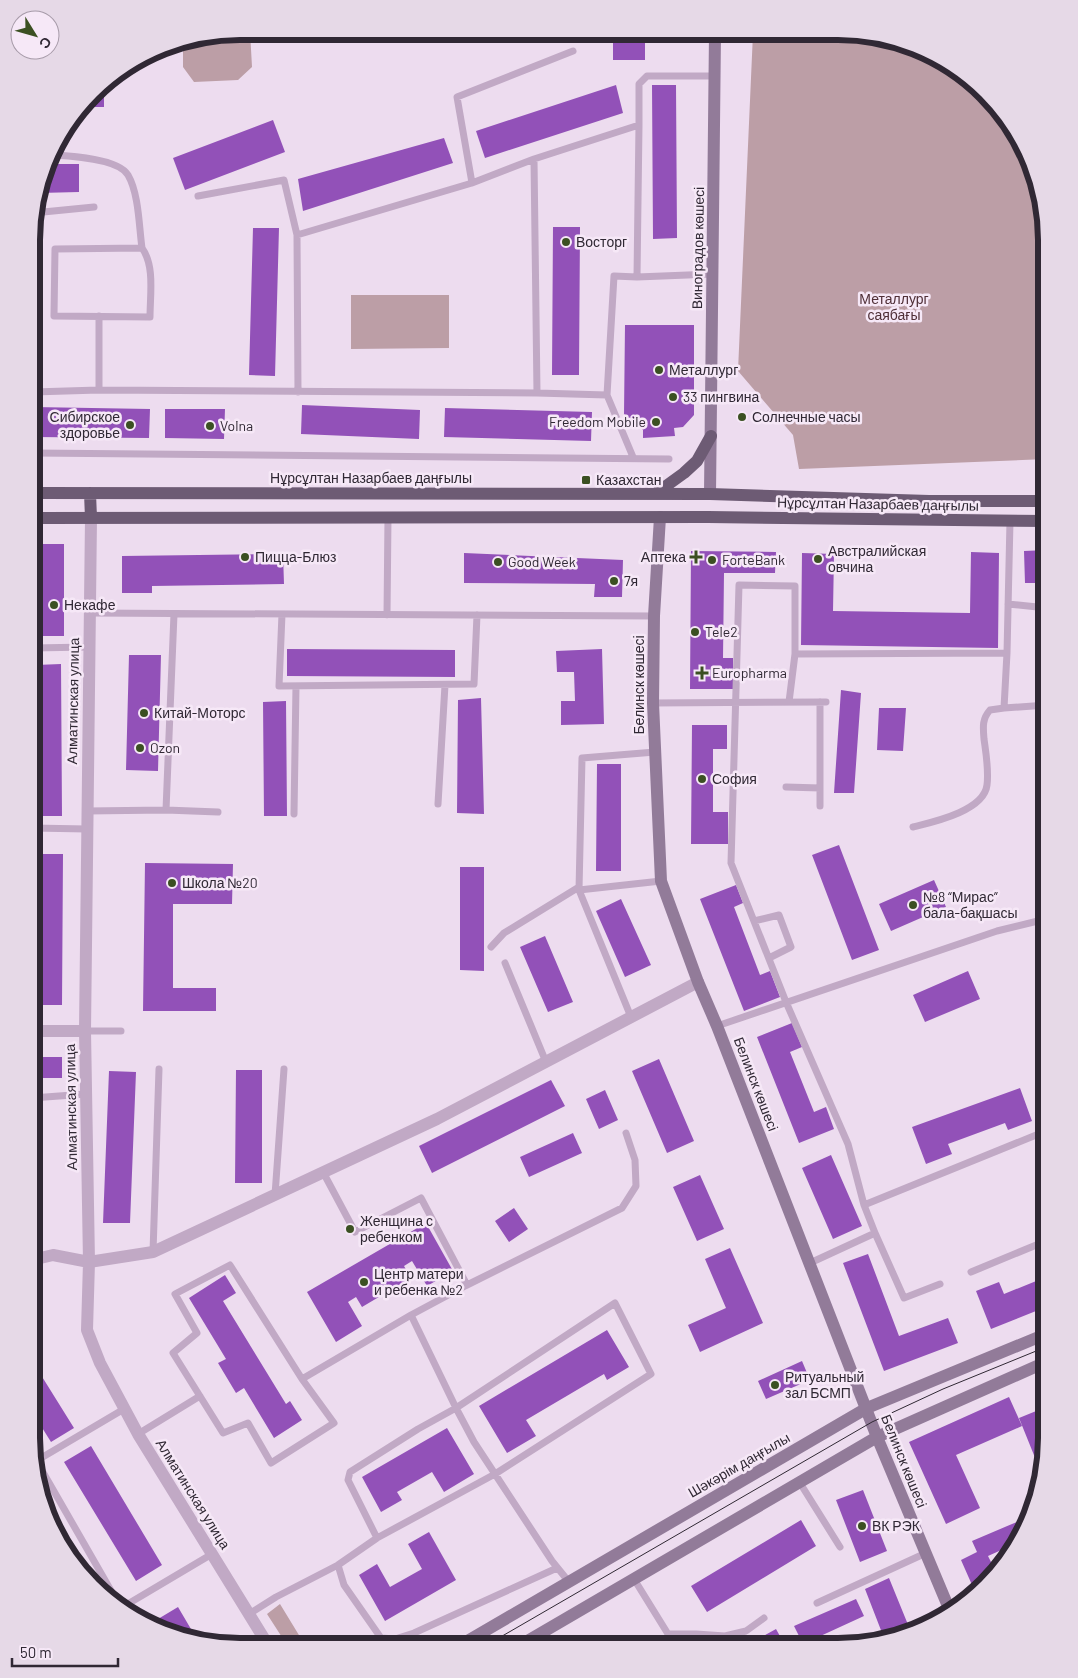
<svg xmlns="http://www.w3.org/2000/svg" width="1078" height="1678" font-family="Barlow,sans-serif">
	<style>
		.green { fill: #bc9ea6 }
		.building { fill: #9251b8 }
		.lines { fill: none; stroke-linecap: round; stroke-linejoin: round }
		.service { stroke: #c1a9c5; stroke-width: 7 }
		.minor { stroke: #c1a9c5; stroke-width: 12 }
		.tertiary { stroke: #c1a9c5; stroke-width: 12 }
		.secondary { stroke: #927b99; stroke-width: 12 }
		.primary { stroke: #6d5b74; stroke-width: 12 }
		.tram { stroke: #302834; stroke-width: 1 }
		.poi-dot { fill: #3b5022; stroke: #f6e8f7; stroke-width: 2 }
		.labels { text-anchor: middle; stroke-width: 5; stroke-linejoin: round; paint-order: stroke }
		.poi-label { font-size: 14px; fill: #302834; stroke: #f6e8f7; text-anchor: start }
		.street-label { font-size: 14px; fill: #302834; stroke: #f6e8f7 }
		.park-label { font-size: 14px; fill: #4f2f37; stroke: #f6e8f7 }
		.rim { fill: none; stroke: #302834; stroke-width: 6 }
	</style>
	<rect width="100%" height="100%" fill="#eddcef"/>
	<!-- green -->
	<path class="green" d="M240 31H250L252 67 238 80 194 82 183 67V43Z
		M753 33H866L918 47 965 74 1004 113 1031 160 1047 240V459L799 469 793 435 738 371Z
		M351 295H449V348L351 349Z
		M280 1604 305 1645H287L267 1614Z"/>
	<!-- building -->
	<path class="building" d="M314 31 339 32V33L314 34Z
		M613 32H645V60H613Z
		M104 82V107H84L102 83Z
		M616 85 623 113 485 158 476 131Z
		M652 85H676L677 238 653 239Z
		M273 120 285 152 185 190 173 158Z
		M444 138 453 163 303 211 298 179Z
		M48 164H79V192L39 193Z
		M553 227H580L579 375H552Z
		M253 228H279L275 376 249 375Z
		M625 325H694V415L683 427 674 428 675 436 643 438V430L624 414Z
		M302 405 420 410 419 439 301 434Z
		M33 407 150 409 149 438 33 437Z
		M445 408 592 412 591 441 444 437Z
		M165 409H225L224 439 165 438Z
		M33 544H64V636H32Z
		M1047 550V583H1025L1024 551Z
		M691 551 776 552 775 573H724L723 658H733V689H690Z
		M971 552 999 553 998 648 801 645 802 553 834 554 833 611 970 613Z
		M464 553 623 560 622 597H594L595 584 464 583Z
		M283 554 284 584 152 586V593H122V556Z
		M287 649 455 650V677L287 676Z
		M602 649 604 724 561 725V701H575L574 672H557L556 651Z
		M129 655H161L158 771 126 770Z
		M61 664 62 816H37L36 665Z
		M841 690 861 693 854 793H834Z
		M481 698 484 814 457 813 458 700Z
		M286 701 287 816H264L263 702Z
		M879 708H906L903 751 877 750Z
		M692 725H727V749H713V812H728V844H691Z
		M597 764H621V871H596Z
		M839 845 879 950 852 960 812 855Z
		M38 854H63L62 1005H37Z
		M145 863 233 864 232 904H173V988H216V1011H143Z
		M460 867H484V971L460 970Z
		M934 880 946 907 891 931 879 904Z
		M736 885 743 903 734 907 760 975 770 971 780 997 744 1011 700 899Z
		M621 899 651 965 625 977 596 911Z
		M545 936 573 1002 548 1012 520 947Z
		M968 971 980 999 925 1022 913 995Z
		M792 1023 802 1047 790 1052 814 1112 826 1107 834 1129 799 1143 757 1037Z
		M32 1057H62V1078H32Z
		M659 1059 694 1141 667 1153 632 1071Z
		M236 1070H262V1183H235Z
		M109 1071 136 1072 130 1223H103Z
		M551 1080 565 1106 432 1173 419 1146Z
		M1020 1088 1032 1121 1008 1130 1005 1123 948 1144 952 1154 926 1164 912 1127Z
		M605 1090 618 1120 599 1129 586 1099Z
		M573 1133 582 1153 529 1177 520 1157Z
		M831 1155 862 1226 833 1239 802 1168Z
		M700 1175 724 1229 697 1241 673 1187Z
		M514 1208 528 1229 509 1242 495 1221Z
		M426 1223 453 1271 427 1286 412 1261 404 1266 411 1278 362 1307 356 1297 348 1302 362 1326 336 1342 307 1292Z
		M730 1248 763 1323 700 1352 688 1325 726 1308 705 1259Z
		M868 1254 899 1336 948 1318 958 1343 884 1371 843 1263Z
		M225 1275 236 1293 223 1301 286 1404 290 1401 302 1420 274 1438 244 1388 236 1393 218 1363 226 1359 189 1298Z
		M1046 1277V1307L991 1329 976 1291 999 1282 1004 1294Z
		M607 1330 629 1367 607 1380 604 1374 526 1420 536 1436 507 1453 479 1406Z
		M31 1359 74 1428 51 1442 31 1410Z
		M802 1361 810 1380 766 1399 758 1381Z
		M1009 1397 1022 1426 956 1455 980 1508 946 1524 909 1442Z
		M1046 1407V1452L1042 1475 1019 1418Z
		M447 1428 474 1474 444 1492 432 1472 397 1492 402 1500 381 1512 362 1477Z
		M91 1446 162 1565 136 1581 64 1462Z
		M863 1490 887 1551 860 1562 836 1500Z
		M801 1520 816 1546 707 1612 691 1586Z
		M1019 1521 1023 1530 1017 1543 988 1556 996 1572 976 1594 961 1560 977 1552 972 1541Z
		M429 1532 456 1580 385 1621 359 1575 377 1564 390 1587 422 1569 408 1544Z
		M889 1578 911 1632 884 1638 865 1589Z
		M856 1599 864 1616 803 1644 794 1626Z
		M178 1607 198 1641 158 1630 153 1622Z
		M776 1629 786 1647 745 1646Z
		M861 1634 864 1642 843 1646 841 1641Z"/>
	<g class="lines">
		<!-- service -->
		<path class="service" d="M639 125V84L647 76H715
			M51 155C69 156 118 158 128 175 139 194 139 227 142 248
			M534 159 639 125 637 277
			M472 183 457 97 573 51
			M198 196 284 180 297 235
			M33 213 94 207
			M142 248C155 266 150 295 150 317L54 316 55 249Z
			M99 390V316
			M33 392 99 390 537 393 607 395 633 457
			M298 392 297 235 472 183 534 159 537 393
			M607 395 614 276 637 277 713 274
			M33 453 669 459
			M1008 604 1047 608
			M90 613 654 616
			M282 614 279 686 474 684 477 615
			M387 615 388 517
			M32 648 89 647
			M1007 653 1004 708 1047 705
			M795 654V586L739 585 731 863 786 1002 848 1144 864 1205 875 1233
			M789 702 795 654 1007 653 1010 521
			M820 702V806
			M653 703 826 702
			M655 752 582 758 579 890 661 881
			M786 787 820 788
			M438 804 445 685
			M166 810 218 812
			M87 811 166 810 174 614
			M294 814 296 686
			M913 827C933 822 984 811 987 785 989 770 986 754 984 739 983 727 982 719 990 710L1004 708
			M32 828 87 829
			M579 890 631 1017
			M754 921 779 915 791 947 769 958
			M491 947 504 933 579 887
			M505 963 546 1062
			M717 1026 997 931 1046 919
			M85 1031H121
			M32 1098 86 1094
			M323 1172 355 1232 421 1198 467 1285 411 1315 456 1408 615 1303 651 1374 495 1474 377 1538 338 1565 344 1585 381 1638 395 1639 414 1633 557 1568
			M275 1195 284 1069
			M864 1205 1046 1131
			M153 1252 159 1069
			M810 1263 875 1233 904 1298 940 1284
			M971 1272 1046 1241
			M467 1285 622 1208 636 1186 635 1160 626 1133
			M302 1379 334 1423 271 1463 248 1423 223 1433 173 1353 197 1333 175 1294 230 1265 302 1379 411 1315
			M138 1434 200 1396
			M36 1460 121 1608
			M36 1461 124 1409
			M800 1483 840 1547
			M377 1538 348 1480 350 1472 418 1429 456 1408 474 1442 495 1474 552 1561 569 1582
			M634 1579 668 1634 672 1646
			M817 1603 926 1553
			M121 1609V1608L212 1554
			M249 1614 276 1597 338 1565
			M668 1634H696L725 1636 746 1631 764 1618"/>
		<!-- minor -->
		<path class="minor" d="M32 1031H85"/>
		<!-- tertiary -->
		<path class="tertiary" d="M91 518 85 1031 89 1262 87 1330 100 1363 138 1434 268 1645
			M32 1260 53 1255 89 1262 153 1252 437 1119 698 982"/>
		<!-- secondary -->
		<path class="secondary" d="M710 494 715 33
			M660 517 654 616 653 703 661 881 698 982 717 1026 877 1437 950 1611
			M459 1646 867 1408 1046 1334
			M519 1646 877 1437 1046 1362"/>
		<!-- primary -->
		<path class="primary" d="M33 493 710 494 929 501H1047
			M90 493 91 518
			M655 494 684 473 697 461 711 436
			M33 518 708 517 1047 521"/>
		<!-- tram -->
		<path class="tram" d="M485 1646 872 1422 943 1389 1046 1347"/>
	</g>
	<!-- markers -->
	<g class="poi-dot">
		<circle cx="566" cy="242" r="5"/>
		<circle cx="659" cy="370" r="5"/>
		<circle cx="673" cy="397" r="5"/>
		<circle cx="742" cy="417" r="5"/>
		<circle cx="656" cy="422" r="5"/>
		<circle cx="130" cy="425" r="5"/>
		<circle cx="210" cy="426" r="5"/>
		<rect x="581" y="475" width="10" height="10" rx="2.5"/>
		<circle cx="245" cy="557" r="5"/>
		<path d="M693.5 549.5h5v5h5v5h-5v5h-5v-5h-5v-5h5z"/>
		<circle cx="818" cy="559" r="5"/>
		<circle cx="712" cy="560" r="5"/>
		<circle cx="498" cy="562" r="5"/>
		<circle cx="614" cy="581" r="5"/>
		<circle cx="54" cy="605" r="5"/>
		<circle cx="695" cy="632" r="5"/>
		<path d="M699.5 665.5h5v5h5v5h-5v5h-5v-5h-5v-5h5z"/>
		<circle cx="144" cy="713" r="5"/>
		<circle cx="140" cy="748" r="5"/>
		<circle cx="702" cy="779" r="5"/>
		<circle cx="172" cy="883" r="5"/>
		<circle cx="913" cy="905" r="5"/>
		<circle cx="350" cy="1229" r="5"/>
		<circle cx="364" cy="1282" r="5"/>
		<circle cx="775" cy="1385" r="5"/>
		<circle cx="862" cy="1526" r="5"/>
	</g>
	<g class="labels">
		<!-- poi labels -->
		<g class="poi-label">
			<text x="576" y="247">Восторг</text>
			<text x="669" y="375">Металлург</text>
			<text x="683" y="402">33 пингвина</text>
			<text x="120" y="422" text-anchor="end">Сибирское<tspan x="120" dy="16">здоровье</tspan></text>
			<text x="752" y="422">Солнечные часы</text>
			<text x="646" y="427" text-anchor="end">Freedom Mobile</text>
			<text x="220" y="431">Volna</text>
			<text x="596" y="485">Казахстан</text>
			<text x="828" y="556">Австралийская<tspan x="828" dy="16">овчина</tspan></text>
			<text x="255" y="562">Пицца-Блюз</text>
			<text x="686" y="562" text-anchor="end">Аптека</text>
			<text x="722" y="565">ForteBank</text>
			<text x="508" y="567">Good Week</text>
			<text x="624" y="586">7я</text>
			<text x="64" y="610">Некафе</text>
			<text x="705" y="637">Tele2</text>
			<text x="712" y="678">Europharma</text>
			<text x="154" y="718">Китай-Моторс</text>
			<text x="150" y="753">Ozon</text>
			<text x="712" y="784">София</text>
			<text x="182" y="888">Школа №20</text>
			<text x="923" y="902">№8 “Мирас”<tspan x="923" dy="16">бала-бақшасы</tspan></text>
			<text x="360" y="1226">Женщина с<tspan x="360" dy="16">ребенком</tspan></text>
			<text x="374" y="1279">Центр матери<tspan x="374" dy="16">и ребенка №2</tspan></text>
			<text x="785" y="1382">Ритуальный<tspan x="785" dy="16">зал БСМП</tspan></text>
			<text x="872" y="1531">ВК РЭК</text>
		</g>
		<!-- street labels -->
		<g class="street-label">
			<text transform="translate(698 248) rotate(-89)" y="5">Виноградов көшесі</text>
			<text x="371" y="483">Нұрсұлтан Назарбаев даңғылы</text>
			<text transform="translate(878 504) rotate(1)" y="5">Нұрсұлтан Назарбаев даңғылы</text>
			<text transform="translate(639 685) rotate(-90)" y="5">Белинск көшесі</text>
			<text transform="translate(73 701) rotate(-89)" y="5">Алматинская улица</text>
			<text transform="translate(756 1084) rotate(69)" y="5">Белинск көшесі</text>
			<text transform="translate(71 1107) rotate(-91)" y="5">Алматинская улица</text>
			<text transform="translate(904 1461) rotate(68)" y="5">Белинск көшесі</text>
			<text transform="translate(739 1465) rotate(-30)" y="5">Шәкәрім даңғылы</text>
			<text transform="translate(193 1494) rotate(58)" y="5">Алматинская улица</text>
		</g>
		<!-- park labels -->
		<g class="park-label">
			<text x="894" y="304">Металлург<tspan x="894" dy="16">саябағы</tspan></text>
		</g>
	</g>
	<!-- crop -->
	<path d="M0 0H1078V1678H0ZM240 40H838A200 200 0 0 1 1038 240V1438A200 200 0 0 1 838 1638H240A200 200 0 0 1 40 1438V240A200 200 0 0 1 240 40Z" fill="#e6d9e7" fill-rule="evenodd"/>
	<path class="rim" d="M240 40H838A200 200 0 0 1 1038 240V1438A200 200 0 0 1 838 1638H240A200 200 0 0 1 40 1438V240A200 200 0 0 1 240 40Z"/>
	<!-- north arrow -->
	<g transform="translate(35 35) rotate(127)"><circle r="24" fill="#f6e8f7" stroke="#a79ba9"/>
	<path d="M0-4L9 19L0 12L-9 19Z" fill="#3b5022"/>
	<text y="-8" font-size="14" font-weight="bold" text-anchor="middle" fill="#302834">С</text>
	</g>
	<!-- scale -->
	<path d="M12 1658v8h106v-8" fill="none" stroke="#302834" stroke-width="2.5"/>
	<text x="20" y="1658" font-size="15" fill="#302834" stroke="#f6e8f7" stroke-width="4" paint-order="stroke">50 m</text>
</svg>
